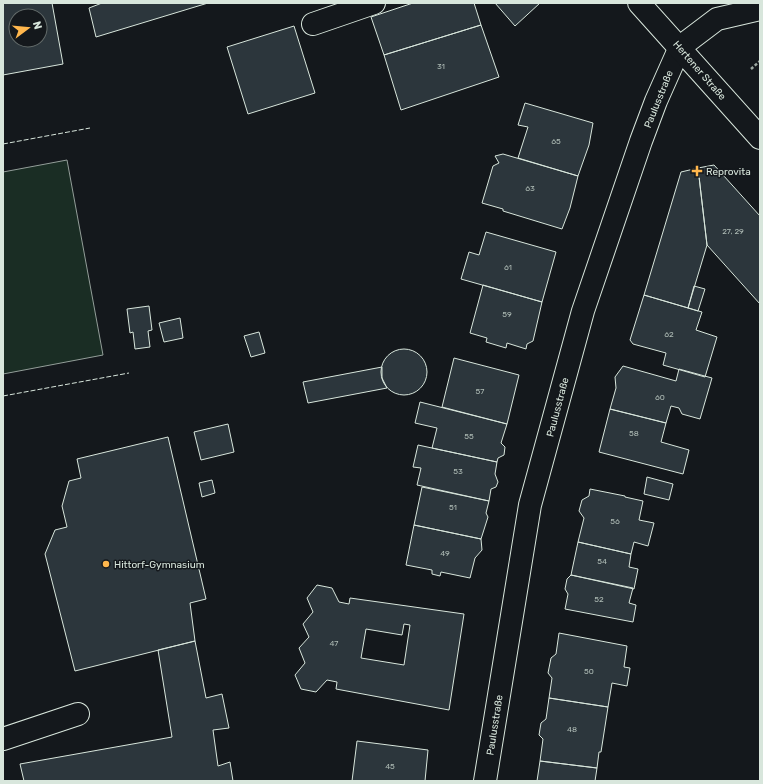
<svg xmlns="http://www.w3.org/2000/svg" width="763" height="784" font-family="Rubik,sans-serif">
	<style>
		.green { fill: #1a2d24; stroke: #939e99 }
		.building { fill: #2c363c; stroke: #d8e6dc; fill-rule: evenodd }
		.lines { fill: none; stroke-linecap: round; stroke-linejoin: round }
		.minor-casing { stroke: #d8e6dc; stroke-width: 24 }
		.major-casing { stroke: #d8e6dc; stroke-width: 24 }
		.path { stroke: #9da8a2; stroke-width: 2.5; stroke-dasharray: 3 2; stroke-linecap: butt }
		.minor { stroke: #14181c; stroke-width: 22 }
		.major { stroke: #14181c; stroke-width: 22 }
		.fence { stroke: #d8e6dc; stroke-width: 1; stroke-dasharray: 5 2; stroke-linecap: butt }
		.poi-dot { fill: #ffb74d; stroke: #14181c; stroke-width: 1.5 }
		.labels { text-anchor: middle; stroke-width: 3; stroke-linejoin: round; paint-order: stroke }
		.number-label { font-size: 8px; fill: #adbab4 }
		.street-label { font-size: 10px; fill: #d8e6dc; stroke: #14181c }
		.poi-label { font-size: 10px; fill: #d8e6dc; stroke: #14181c; text-anchor: start }
	</style>
	<rect width="100%" height="100%" fill="#14181c"/>
	<!-- green -->
	<path class="green" d="M67 160 103 355 3 374V172Z"/>
	<!-- building -->
	<path class="building" d="M3 3H52L63 64 3 75ZM16 16H40V40H16Z
		M102 3H208L96 37 89 8Z
		M413 3H474L481 25 384 55 371 17Z
		M495 3H540L515 26Z
		M481 25 499 77 401 110 384 55Z
		M294 26 315 93 248 114 227 47Z
		M525 103 593 123 589 145 578 176 518 158 528 127 518 125Z
		M503 154 578 176 570 208 562 229 503 211V209L482 203 493 166 499 163 495 156Z
		M714 165 760 216V304L707 245 698 168Z
		M698 168 707 245 688 308 644 295 681 172Z
		M486 232 556 252 542 302 461 279 469 252 479 255Z
		M483 285 542 302 533 341 527 344 526 349 507 343 506 348 486 342 487 338 470 333Z
		M694 286 705 289 698 311 688 308Z
		M644 295 702 312 696 330 717 337 705 377 663 365 666 353 633 344 630 340Z
		M149 306 152 330 148 331 150 347 135 349 133 332 130 333 127 309Z
		M180 318 183 338 164 342 159 323Z
		M259 332 265 353 251 357 244 336Z
		M381 372a23 23 0 1 1 46 0a23 23 0 1 1-46 0Z
		M454 358 519 375 507 424 442 407Z
		M623 366 676 381 679 369 712 378 700 419 682 414 679 408 671 406 666 423 610 409 616 388 615 377Z
		M382 367V378L387 388 308 403 303 382Z
		M420 402 507 424 501 443 505 447 504 455 498 458 497 462 432 448 437 428 415 423Z
		M610 409 666 423 661 442 689 450 683 474 599 452Z
		M228 424 234 452 201 460 194 432Z
		M168 437 206 599 190 603 195 641 75 671 45 554 55 530 67 527 62 506 69 481 81 478 77 459Z
		M418 445 497 462 495 474 498 482 496 487 491 489 489 501 417 485 421 468 413 467Z
		M647 477 673 484 669 500 644 494Z
		M212 480 215 493 202 497 199 483Z
		M422 487 489 501 486 513 488 517 481 539 414 525Z
		M590 489 625 496V497L643 501 639 520 654 523 648 546 634 542 631 554 578 542 584 518 579 511 582 500 589 496Z
		M414 525 481 539 482 550 475 558 470 578 441 572 440 576 432 574V570L406 565Z
		M578 542 631 554 629 567 638 569 634 589 571 575Z
		M571 575 633 588 629 603 636 605 633 622 565 609 568 594 565 589 567 579Z
		M317 585 332 588 339 602 349 604 350 598 464 614 449 710 336 689 337 682 327 680 316 692 301 689 295 675 305 663 299 648 309 637 303 624 313 612 307 598ZM404 624 410 625 404 665 361 658 366 629 402 635Z
		M559 633 627 646 624 667 630 668 627 686 612 683 608 707 549 698 552 678 548 673 551 658 556 654Z
		M195 641 206 698 222 694 229 728 213 730 218 766 230 762 233 781H24L20 764 172 737 158 650Z
		M549 698 608 707 601 752H599L597 768 540 761 543 739 539 735 541 723 546 719Z
		M357 741 428 750 425 781H352Z
		M540 761 597 768 595 781H537Z"/>
	<g class="lines">
		<defs>
			<path id="minor" d="M313 24 374 3
				M3 739 78 714
				M485 781 530 505 583 311 641 141 656 101 680 47 717 19 760 9"/>
			<path id="major" d="M639 3 760 138"/>
		</defs>
		<!-- minor casing -->
		<use href="#minor" class="minor-casing"/>
		<!-- major casing -->
		<use href="#major" class="major-casing"/>
		<!-- path -->
		<path class="path" d="M751 69 760 61"/>
		<!-- minor -->
		<use href="#minor" class="minor"/>
		<!-- major -->
		<use href="#major" class="major"/>
		<!-- fence -->
		<path class="fence" d="M3 144 90 128
			M3 396 129 373"/>
	</g>
	<!-- markers -->
	<g class="poi-dot">
		<path d="M695 165h4v4h4v4h-4v4h-4v-4h-4v-4h4z"/>
		<circle cx="106" cy="564" r="4"/>
	</g>
	<g class="labels">
		<!-- number labels -->
		<g class="number-label">
			<text x="441" y="69">31</text>
			<text x="556" y="144">65</text>
			<text x="530" y="191">63</text>
			<text x="733" y="234">27, 29</text>
			<text x="508" y="270">61</text>
			<text x="507" y="317">59</text>
			<text x="669" y="337">62</text>
			<text x="480" y="394">57</text>
			<text x="660" y="400">60</text>
			<text x="634" y="436">58</text>
			<text x="469" y="439">55</text>
			<text x="458" y="474">53</text>
			<text x="453" y="510">51</text>
			<text x="615" y="524">56</text>
			<text x="445" y="556">49</text>
			<text x="602" y="564">54</text>
			<text x="599" y="602">52</text>
			<text x="334" y="646">47</text>
			<text x="589" y="674">50</text>
			<text x="572" y="732">48</text>
			<text x="390" y="769">45</text>
		</g>
		<!-- street labels -->
		<g class="street-label">
			<text transform="translate(700 70) rotate(49)" y="4">Hertener Straße</text>
			<text transform="translate(658 99) rotate(-68)" y="4">Paulusstraße</text>
			<text transform="translate(557 407) rotate(-75)" y="4">Paulusstraße</text>
			<text transform="translate(494 725) rotate(-81)" y="4">Paulusstraße</text>
		</g>
		<!-- poi labels -->
		<g class="poi-label">
			<text x="706" y="175">Reprovita</text>
			<text x="114" y="568">Hittorf-Gymnasium</text>
		</g>
	</g>
	<!-- border -->
	<rect width="763" height="784" fill="none" stroke="#d8e6dc" stroke-width="8"/>
	<!-- north arrow -->
	<g transform="translate(28 28) rotate(74)"><circle r="19" fill="#14181c" stroke="#626a69"/>
	<path d="M0-3L7 15L0 10L-7 15Z" fill="#ffb74d"/>
	<text y="-6" font-size="11" font-weight="bold" text-anchor="middle" fill="#d8e6dc">N</text>
	</g>
</svg>
